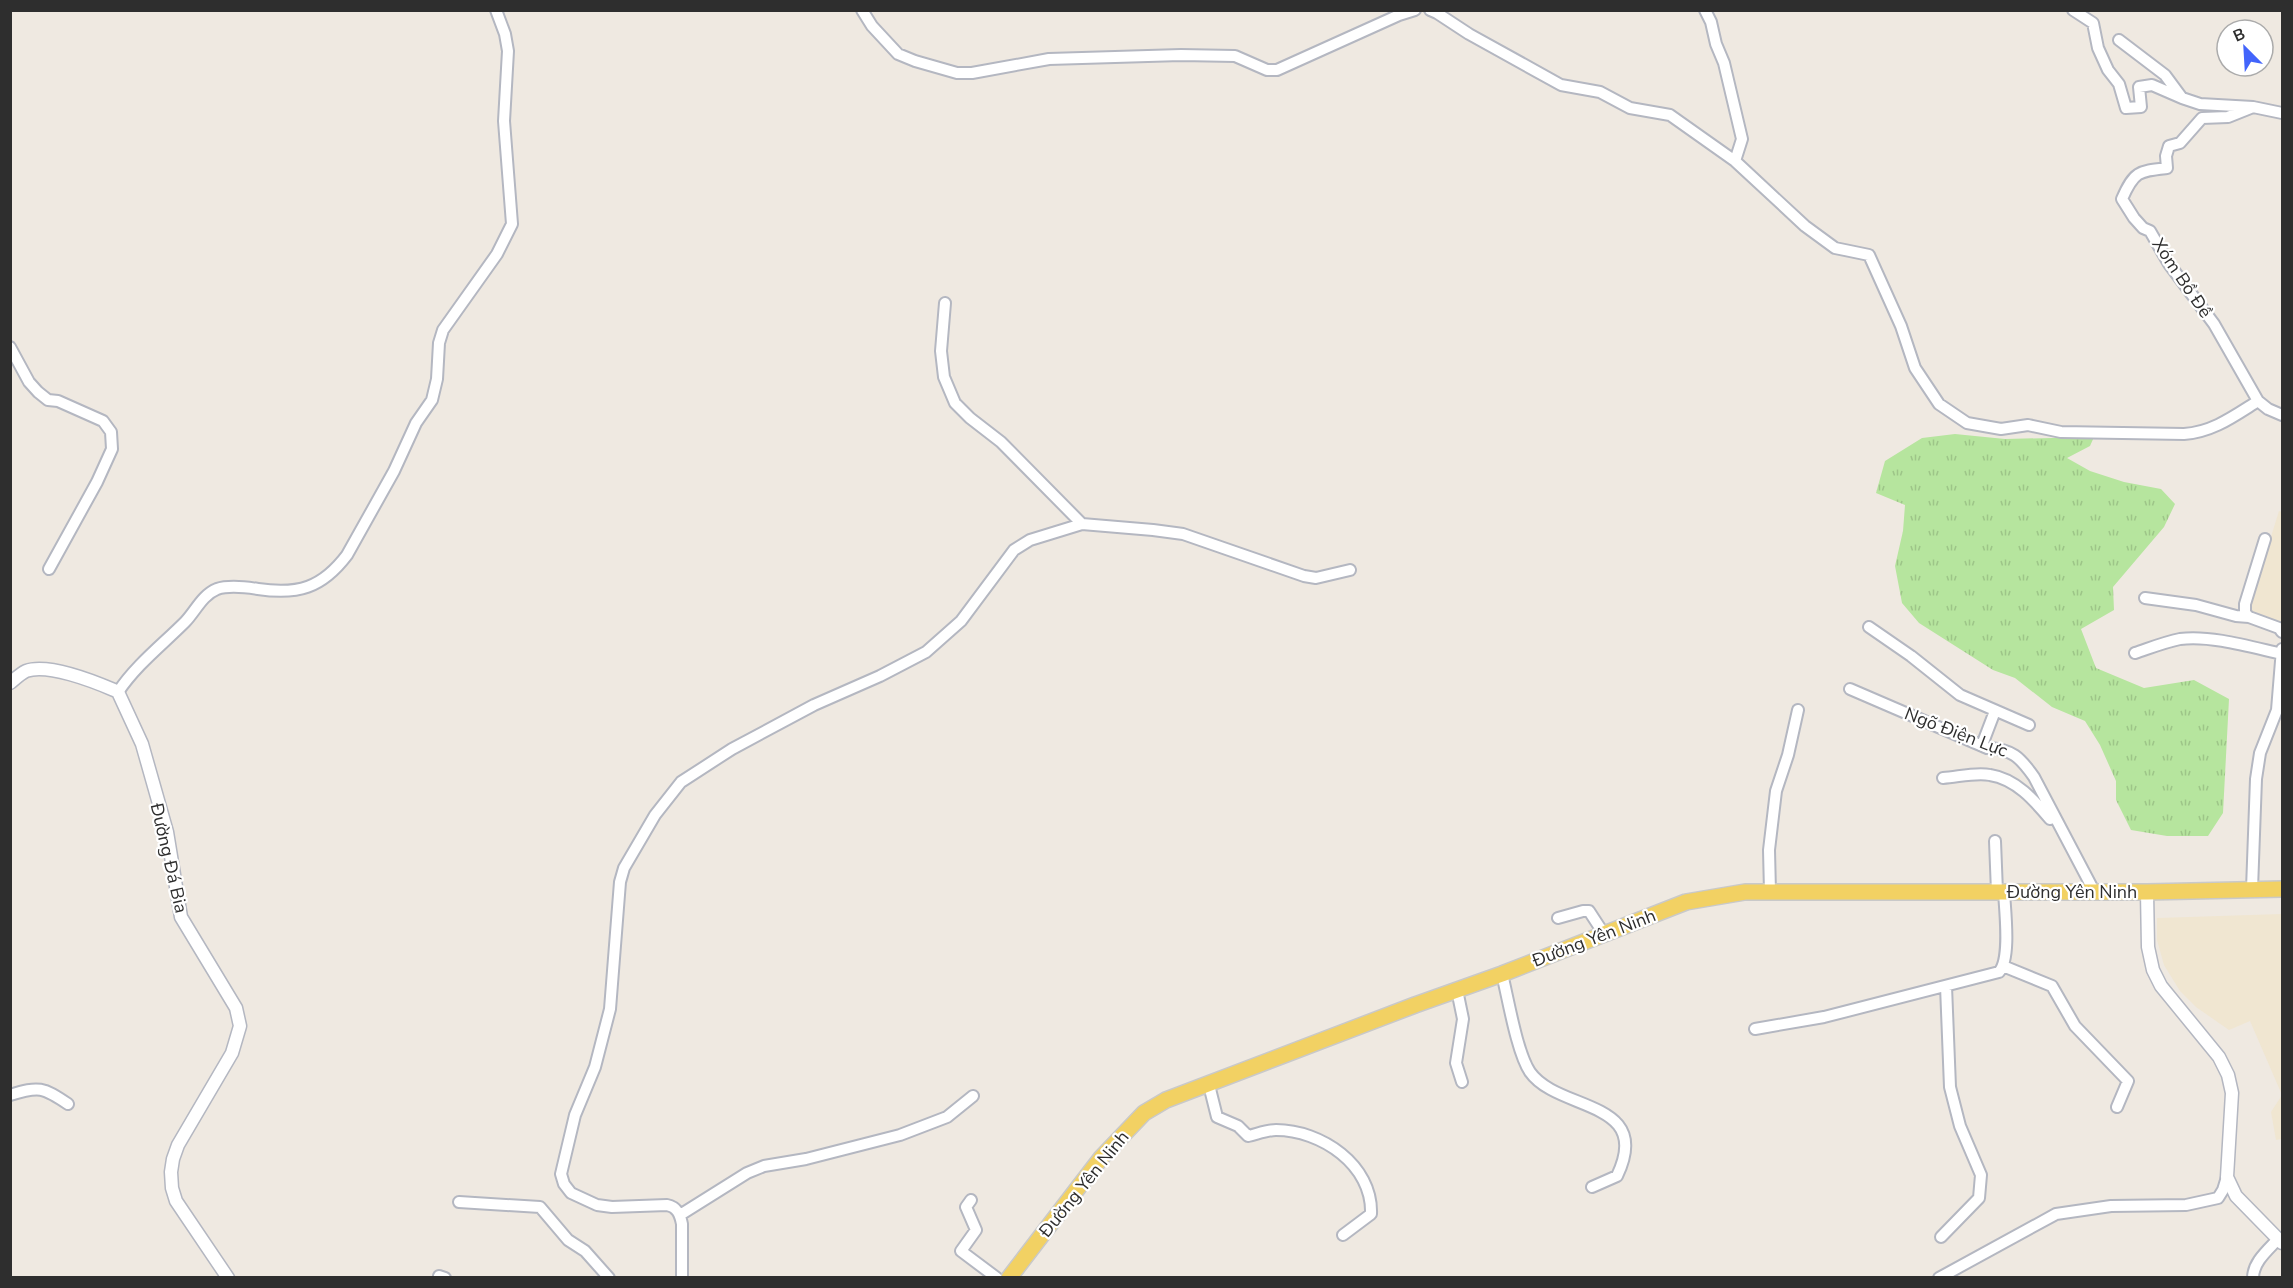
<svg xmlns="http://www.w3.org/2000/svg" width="2293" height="1288" font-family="'Nunito Sans',sans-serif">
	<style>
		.education { fill: #f0e6d1 }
		.grass { fill: url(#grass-tufts) }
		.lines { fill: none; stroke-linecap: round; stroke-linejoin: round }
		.minor-casing { stroke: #b4b7c1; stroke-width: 14 }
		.tertiary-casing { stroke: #b4b7c1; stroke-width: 15 }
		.primary-casing { stroke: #c9c9c9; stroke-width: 18 }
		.minor { stroke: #fff; stroke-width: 10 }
		.tertiary { stroke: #fff; stroke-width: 12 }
		.primary { stroke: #f2d163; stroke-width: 15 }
		.labels { text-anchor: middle; stroke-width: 4.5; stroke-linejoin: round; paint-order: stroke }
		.street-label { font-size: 18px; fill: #2e2e2e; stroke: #fff }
	</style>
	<defs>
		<pattern id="grass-tufts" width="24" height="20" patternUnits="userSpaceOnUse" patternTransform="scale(1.5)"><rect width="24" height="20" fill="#b6e59e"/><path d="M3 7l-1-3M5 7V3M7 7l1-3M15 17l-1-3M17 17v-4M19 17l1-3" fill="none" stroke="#9dc588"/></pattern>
	</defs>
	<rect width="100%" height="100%" fill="#efe9e1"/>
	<!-- education -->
	<path class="education" d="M2279 511 2282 512V627L2248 610Z
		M2282 914V1139L2276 1140 2271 1112 2282 1095 2250 1021 2229 1030 2196 1007 2180 991 2164 965 2157 940V918Z"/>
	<!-- grass -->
	<path class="grass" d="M1955 434 2005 439 2094 437 2090 446 2067 458 2090 471 2124 482 2161 489 2175 504 2164 527 2113 587 2114 610 2081 629 2096 668 2144 688 2194 680 2229 699 2223 813 2208 836H2167L2131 830 2116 800V781L2100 745 2085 721 2052 707 2015 678 1993 670 1919 623 1902 603 1895 566 1903 531 1905 505 1876 493 1885 461 1922 438Z"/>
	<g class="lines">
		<defs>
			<path id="minor" d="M862 10 872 26 898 54 915 61 957 73H972L1049 59 1181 55 1235 56 1267 70H1277L1399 15 1415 10
				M1430 10 1437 13 1469 34 1561 85 1600 92 1630 108 1670 115 1735 161 1805 226 1835 248 1869 255 1901 326 1915 368 1939 404 1967 423 2001 429 2028 425 2061 432 2184 434C2213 432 2234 416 2258 401
				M1705 10 1711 22 1716 44 1724 63 1742 139 1735 161
				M2073 10 2093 23 2098 48 2108 70 2119 84 2126 108 2141 107 2139 87 2152 85 2182 98
				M2119 40 2165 75 2182 98 2200 104 2253 107 2282 113
				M2253 107 2228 117 2202 118 2180 143 2169 146 2166 156 2167 168C2139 171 2134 171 2122 199L2134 218 2143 228 2150 231 2169 264 2214 324 2258 401 2268 409 2282 415
				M945 303 941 351 944 377 955 403 970 418 1001 442 1082 524 1153 530 1183 534 1304 576 1316 578 1350 570
				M10 347 29 382 38 392 48 400 58 401 103 421 111 432 112 449 97 482 49 569
				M2265 539 2245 604V613L2249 617 2279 628 2282 632
				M2145 598 2196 605 2236 616 2249 617
				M1869 627 1911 656 1960 695 2029 725
				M2135 653C2150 648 2165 642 2180 639 2211 635 2251 647 2282 654
				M1850 689 1987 748C2012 749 2020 757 2034 777L2094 891
				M118 692C136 665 162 645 185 622 195 612 202 595 217 589 229 585 245 587 258 589 298 595 322 588 347 555L394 471 416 423 432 400 437 379 439 343 443 330 497 254 512 224 504 121 508 51 505 34 496 10
				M1982 745 1995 711
				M1943 778C1958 777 1976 772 1990 775 2016 779 2034 800 2050 819
				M1995 841 1997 892
				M2252 889 2256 779 2260 753 2277 710 2282 649
				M1770 892 1769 850 1776 791 1788 755 1798 710
				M1558 918 1583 911H1589L1604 934
				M2003 966 2052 986 2075 1026 2128 1081 2117 1107
				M1502 974C1508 998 1517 1053 1530 1072 1558 1112 1654 1099 1617 1176L1592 1187
				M1457 990 1463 1019 1456 1063 1462 1082
				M1755 1029 1824 1017 1999 972C2011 959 2005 911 2004 892
				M1209 1085 1217 1117 1238 1126 1248 1136C1257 1134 1267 1130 1276 1130 1321 1130 1373 1165 1371 1214L1343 1235
				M10 1095C39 1086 43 1087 68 1104
				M971 1200 966 1207 976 1230 961 1251 997 1278
				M459 1202 540 1207 568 1240 585 1251 609 1278
				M680 1215 747 1173 764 1166 806 1159 900 1135 947 1117 973 1096
				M1941 1237 1979 1198 1981 1175 1960 1126 1950 1087 1946 986
				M439 1276 445 1278
				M682 1278V1224C680 1214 677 1207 667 1205L612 1207 597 1205 571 1193 564 1184 561 1174 575 1115 595 1067 610 1009 620 882 624 868 655 815 681 782 732 749 814 705 880 676 926 652 961 621 1014 550 1030 540 1082 524
				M1939 1278 2056 1214 2111 1206 2186 1205 2218 1198 2223 1190 2227 1177
				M2253 1278C2253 1262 2268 1250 2278 1239"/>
			<path id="tertiary" d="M10 683C15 679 20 674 26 671 47 663 93 681 114 690L118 692 142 744 167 832 181 917 236 1008 240 1026 232 1053 178 1145 173 1159 171 1172 172 1188 176 1201 228 1278
				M2147 892 2148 947 2153 970 2161 986 2219 1057 2228 1075 2232 1093 2227 1177 2236 1196 2282 1243"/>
			<path id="primary" d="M1009 1278 1101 1158 1144 1113 1166 1100 1415 1005 1502 974 1686 902 1745 892H2147L2282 889"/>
		</defs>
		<!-- minor casing -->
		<use href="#minor" class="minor-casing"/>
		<!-- tertiary casing -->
		<use href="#tertiary" class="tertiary-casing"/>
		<!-- primary casing -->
		<use href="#primary" class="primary-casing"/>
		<!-- minor -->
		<use href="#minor" class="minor"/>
		<!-- tertiary -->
		<use href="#tertiary" class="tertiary"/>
		<!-- primary -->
		<use href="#primary" class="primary"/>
	</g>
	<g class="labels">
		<!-- street labels -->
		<g class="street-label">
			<text transform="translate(2182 278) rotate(56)" y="6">Xóm Bồ Đề</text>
			<text transform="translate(1956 732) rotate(21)" y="6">Ngõ Điện Lực</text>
			<text transform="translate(169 858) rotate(77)" y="6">Đường Đá Bia</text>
			<text x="2072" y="898">Đường Yên Ninh</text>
			<text transform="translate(1594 938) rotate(-21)" y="6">Đường Yên Ninh</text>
			<text transform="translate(1084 1184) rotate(-51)" y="6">Đường Yên Ninh</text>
		</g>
	</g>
	<!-- border -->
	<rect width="2293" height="1288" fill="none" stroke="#2e2e2e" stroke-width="24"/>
	<!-- north arrow -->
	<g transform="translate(2245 48) rotate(336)"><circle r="28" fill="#ffffff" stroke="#ababab" stroke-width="1.5"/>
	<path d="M0-4.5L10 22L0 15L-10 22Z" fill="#4264fb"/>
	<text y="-9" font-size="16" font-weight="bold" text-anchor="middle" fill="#2e2e2e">B</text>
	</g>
</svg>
